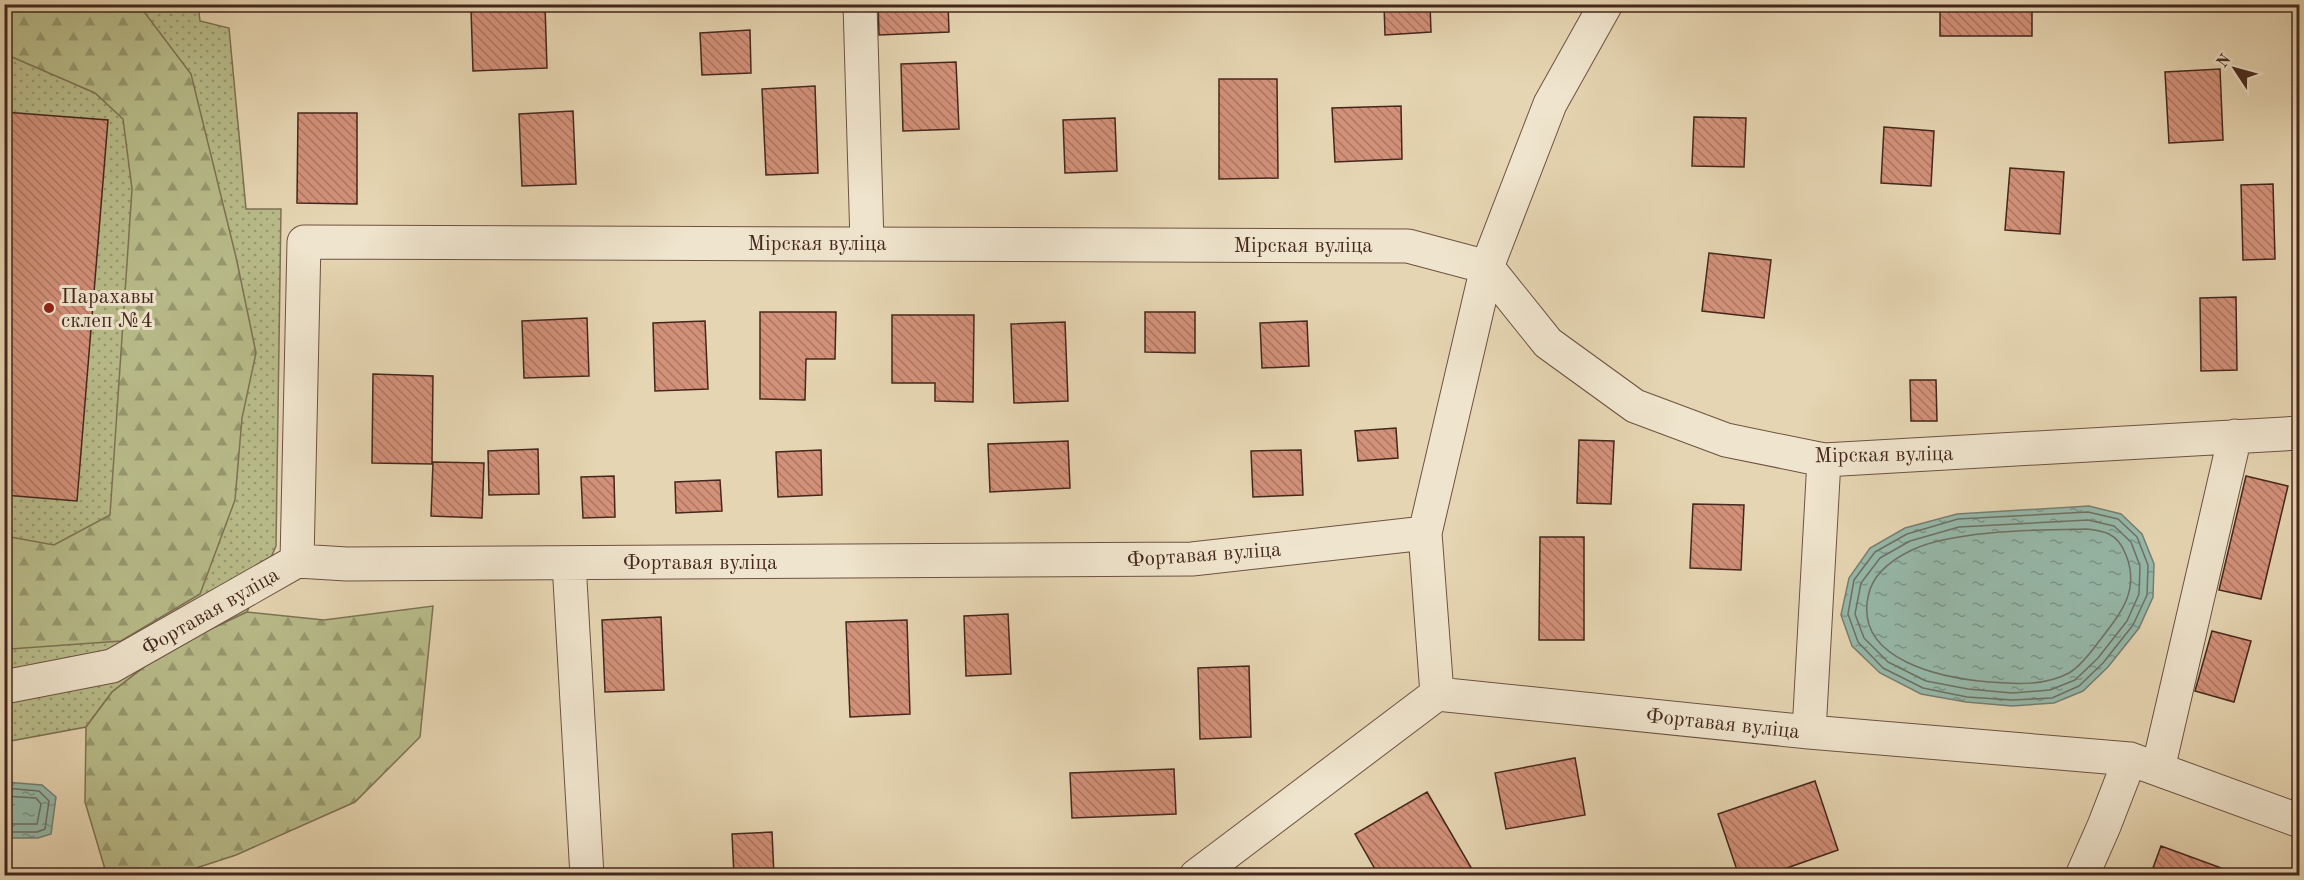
<svg xmlns="http://www.w3.org/2000/svg" width="2304" height="880" font-family="'Old Standard TT',serif">
	<style>
		.grass { fill: url(#grass-dots); stroke: #7e7254; stroke-width: 1.5 }
		.forest { fill: url(#forest-firs); stroke: #7e7254; stroke-width: 1.5 }
		.water { fill: url(#water-ripples); stroke: #767f72; stroke-width: 1.5 }
		.lines { fill: none; stroke-linecap: round; stroke-linejoin: round }
		.shore { stroke: #6e7064; stroke-width: 1.5 }
		.building { fill: url(#building-back-hatch); stroke: #45271d; stroke-width: 1.5 }
		.minor-casing { stroke: #6d5242; stroke-width: 35 }
		.minor { stroke: #efe4cd; stroke-width: 33 }
		.poi-dot { fill: #8f2418; stroke: #efe4cd; stroke-width: 2 }
		.labels { text-anchor: middle; stroke-width: 6; stroke-linejoin: round; paint-order: stroke }
		.street-label { font-size: 21px; fill: #45271d; stroke: #efe4cd }
		.poi-label { font-size: 21px; fill: #45271d; stroke: #efe4cd; text-anchor: start }
	</style>
	<defs>
		<pattern id="grass-dots" width="8" height="8" patternUnits="userSpaceOnUse" patternTransform="scale(1.5)"><rect width="8" height="8" fill="#b8bc8a"/><path d="M2 2h.1M6 6h.1" fill="none" stroke="#979970" stroke-width="1.8" stroke-linecap="round"/></pattern>
		<pattern id="forest-firs" width="22" height="20" patternUnits="userSpaceOnUse" patternTransform="scale(1.5)"><rect width="22" height="20" fill="#b8bc8a"/><path d="M5 1l3.5 6h-7zM16 11l3.5 6h-7z" fill="#979970"/></pattern>
		<pattern id="water-ripples" width="26" height="14" patternUnits="userSpaceOnUse" patternTransform="scale(1.5)"><rect width="26" height="14" fill="#96b9aa"/><path d="M2 4q2-2 4 0t4 0M15 11q2-2 4 0t4 0" fill="none" stroke="#7c968a"/></pattern>
		<pattern id="building-back-hatch" width="6" height="6" patternUnits="userSpaceOnUse" patternTransform="scale(1.5)"><rect width="6" height="6" fill="#d3917a"/><path d="M-1 5l2 2M0 0l6 6M5-1l2 2" fill="none" stroke="#ad7663"/></pattern>
	</defs>
	<rect width="100%" height="100%" fill="#e6d5b2"/>
	<filter id="stains"><feTurbulence type="fractalNoise" baseFrequency=".00333" numOctaves="4"/><feColorMatrix values="0 0 0 0 .2 0 0 0 0 .09 0 0 0 0 .02 0 0 0 .5 -.17"/></filter>
	<radialGradient id="worn" r=".72"><stop offset=".6" stop-color="#630" stop-opacity="0"/><stop offset="1" stop-color="#630" stop-opacity=".3"/></radialGradient>
	<!-- grass -->
	<path class="grass" d="M5 5H198L200 21 229 28 246 209H281L276 546 247 612 166 650 112 692 86 727 5 742Z"/>
	<!-- forest -->
	<path class="forest" d="M5 4 139 5 191 74 236 257 256 353 242 418 235 500 200 594 121 641 10 649 5 646V536L54 545 110 515 132 189 123 119 95 93 5 54Z
		M433 606 420 737 355 802 236 855 175 875 107 876 85 802 86 727 112 692 166 650 247 612 324 620Z"/>
	<!-- water -->
	<path class="water" d="M2089 506 2121 514 2142 534 2154 564 2153 597 2139 628 2108 667 2083 691 2054 703 2012 706 1966 702 1921 694 1880 673 1852 646 1841 615 1849 578 1870 548 1905 528 1957 514Z
		M5 782 42 785 56 797 51 834 38 838H5Z"/>
	<g class="lines">
		<!-- shore -->
		<path class="shore" d="M2088 512 2118 519 2137 537 2148 565 2147 595 2133 625 2103 663 2079 686 2052 698 2012 700 1967 697 1923 688 1883 668 1858 642 1848 614 1854 580 1875 552 1907 534 1958 519Z
			M2088 520 2114 526 2131 542 2140 566 2139 594 2127 621 2098 658 2075 680 2050 690 2012 693 1968 689 1926 681 1888 662 1864 638 1855 614 1861 583 1880 558 1910 541 1959 527Z
			M2087 529C2094 530 2103 531 2109 534 2117 538 2123 547 2126 555 2140 590 2121 613 2100 640 2092 651 2081 666 2069 673 2045 686 2015 684 1989 682 1943 678 1855 661 1868 597 1872 574 1891 560 1912 550 1954 530 2039 530 2087 529Z
			M4 788 39 791 49 801 45 829 37 832H4
			M4 796 36 798 41 804 37 824H4"/>
	</g>
	<!-- building -->
	<path class="building" d="M878 4H948L949 32 879 35Z
		M1384 4H1430L1431 32 1385 35Z
		M1940 4H2032V36H1940Z
		M545 5 547 68 473 71 471 9Z
		M750 30 751 73 702 75 700 33Z
		M956 62 959 129 903 131 901 64Z
		M2220 69 2223 140 2169 143 2165 72Z
		M1219 79H1277L1278 178 1219 179Z
		M815 86 818 173 766 175 762 89Z
		M1401 106 1402 159 1335 162 1332 108Z
		M573 111 576 184 522 186 519 114Z
		M4 112 108 120 77 501 4 495Z
		M298 113H357V204L297 203Z
		M1694 117 1746 118 1744 167 1692 166Z
		M1115 118 1117 171 1065 173 1063 120Z
		M1884 127 1934 131 1931 186 1881 183Z
		M2010 168 2064 172 2060 234 2005 230Z
		M2273 184 2275 259 2243 260 2241 185Z
		M1709 253 1771 260 1764 318 1702 311Z
		M2236 297 2237 370 2201 371 2200 298Z
		M760 312H836L835 359H806L805 400 760 399Z
		M1145 312H1195V353L1145 352Z
		M892 315H974L973 402 935 401V383H892Z
		M587 318 589 376 524 378 522 321Z
		M705 321 708 389 655 391 653 323Z
		M1307 321 1309 366 1262 368 1260 323Z
		M1065 322 1068 401 1014 403 1011 324Z
		M373 374 433 376 432 464 372 463Z
		M1910 380H1936L1937 421H1911Z
		M1396 428 1398 458 1358 461 1355 431Z
		M1579 440 1614 441 1611 504 1577 503Z
		M1068 441 1070 488 990 492 988 444Z
		M538 449 539 494 489 495 488 451Z
		M821 450 822 495 778 497 776 452Z
		M1301 450 1303 495 1253 497 1251 451Z
		M433 462 484 463 482 518 431 516Z
		M614 476 615 517 583 518 581 477Z
		M2246 476 2288 486 2261 599 2219 590Z
		M720 480 722 511 676 513 675 482Z
		M1693 504 1744 505 1741 570 1690 568Z
		M1540 537H1584V640H1539Z
		M1008 614 1011 674 966 676 964 616Z
		M661 617 664 690 605 692 602 620Z
		M907 620 910 714 850 717 846 622Z
		M2212 631 2251 641 2234 702 2195 691Z
		M1249 666 1251 737 1200 739 1198 668Z
		M1575 758 1585 815 1506 829 1495 773Z
		M1174 769 1176 814 1072 818 1070 773Z
		M1815 781 1838 850 1764 876H1739L1718 814Z
		M1427 792 1476 876H1379L1355 834Z
		M772 832 774 876H734L732 834Z
		M2161 846 2243 876H2150Z"/>
	<g class="lines">
		<defs>
			<path id="minor" d="M860 4 867 243
				M297 561 304 242 1408 246 1487 267 1548 343 1635 406 1726 440 1824 460 2300 433
				M569 563 587 876
				M4 687 112 666 297 561 347 564 1192 559 1425 533
				M1437 694 1425 533 1487 267 1550 104 1606 4
				M1809 732 1824 460
				M2158 769 2235 436
				M1196 876 1437 694 1809 732 2130 759 2300 821
				M2082 876 2104 826 2130 759"/>
		</defs>
		<!-- minor casing -->
		<use href="#minor" class="minor-casing"/>
		<!-- minor -->
		<use href="#minor" class="minor"/>
	</g>
	<!-- markers -->
	<circle class="poi-dot" cx="49" cy="308" r="6"/>
	<g class="labels">
		<!-- street labels -->
		<g class="street-label">
			<text x="817" y="250">Мірская вуліца</text>
			<text x="1303" y="252">Мірская вуліца</text>
			<text transform="translate(1884 454) rotate(-1)" y="7">Мірская вуліца</text>
			<text transform="translate(1204 554) rotate(-4)" y="7">Фортавая вуліца</text>
			<text x="700" y="569">Фортавая вуліца</text>
			<text transform="translate(210 611) rotate(-30)" y="7">Фортавая вуліца</text>
			<text transform="translate(1723 723) rotate(6)" y="7">Фортавая вуліца</text>
		</g>
		<!-- poi labels -->
		<g class="poi-label">
			<text x="61" y="303">Парахавы<tspan x="61" dy="24">склеп №4</tspan></text>
		</g>
	</g>
	<!-- margin -->
	<rect width="2304" height="880" fill="none" stroke="#e6d5b2" stroke-width="24"/>
	<rect x="6" y="6" width="2292" height="868" fill="none" stroke="#45271d" stroke-width="3"/>
	<rect x="12" y="12" width="2280" height="856" fill="none" stroke="#45271d" stroke-width="1.5"/>
	<!-- north arrow -->
	<g transform="translate(2235 69) rotate(306)" stroke="#efe4cd" stroke-width="4.5" paint-order="stroke">
	<path d="M0-4.5L10 22L0 15L-10 22Z" fill="#45271d"/>
	<text y="-9" font-size="16" font-weight="bold" text-anchor="middle" fill="#45271d">N</text>
	</g>
	<rect width="100%" height="100%" filter="url(#stains)"/>
	<rect width="100%" height="100%" fill="url(#worn)"/>
</svg>
